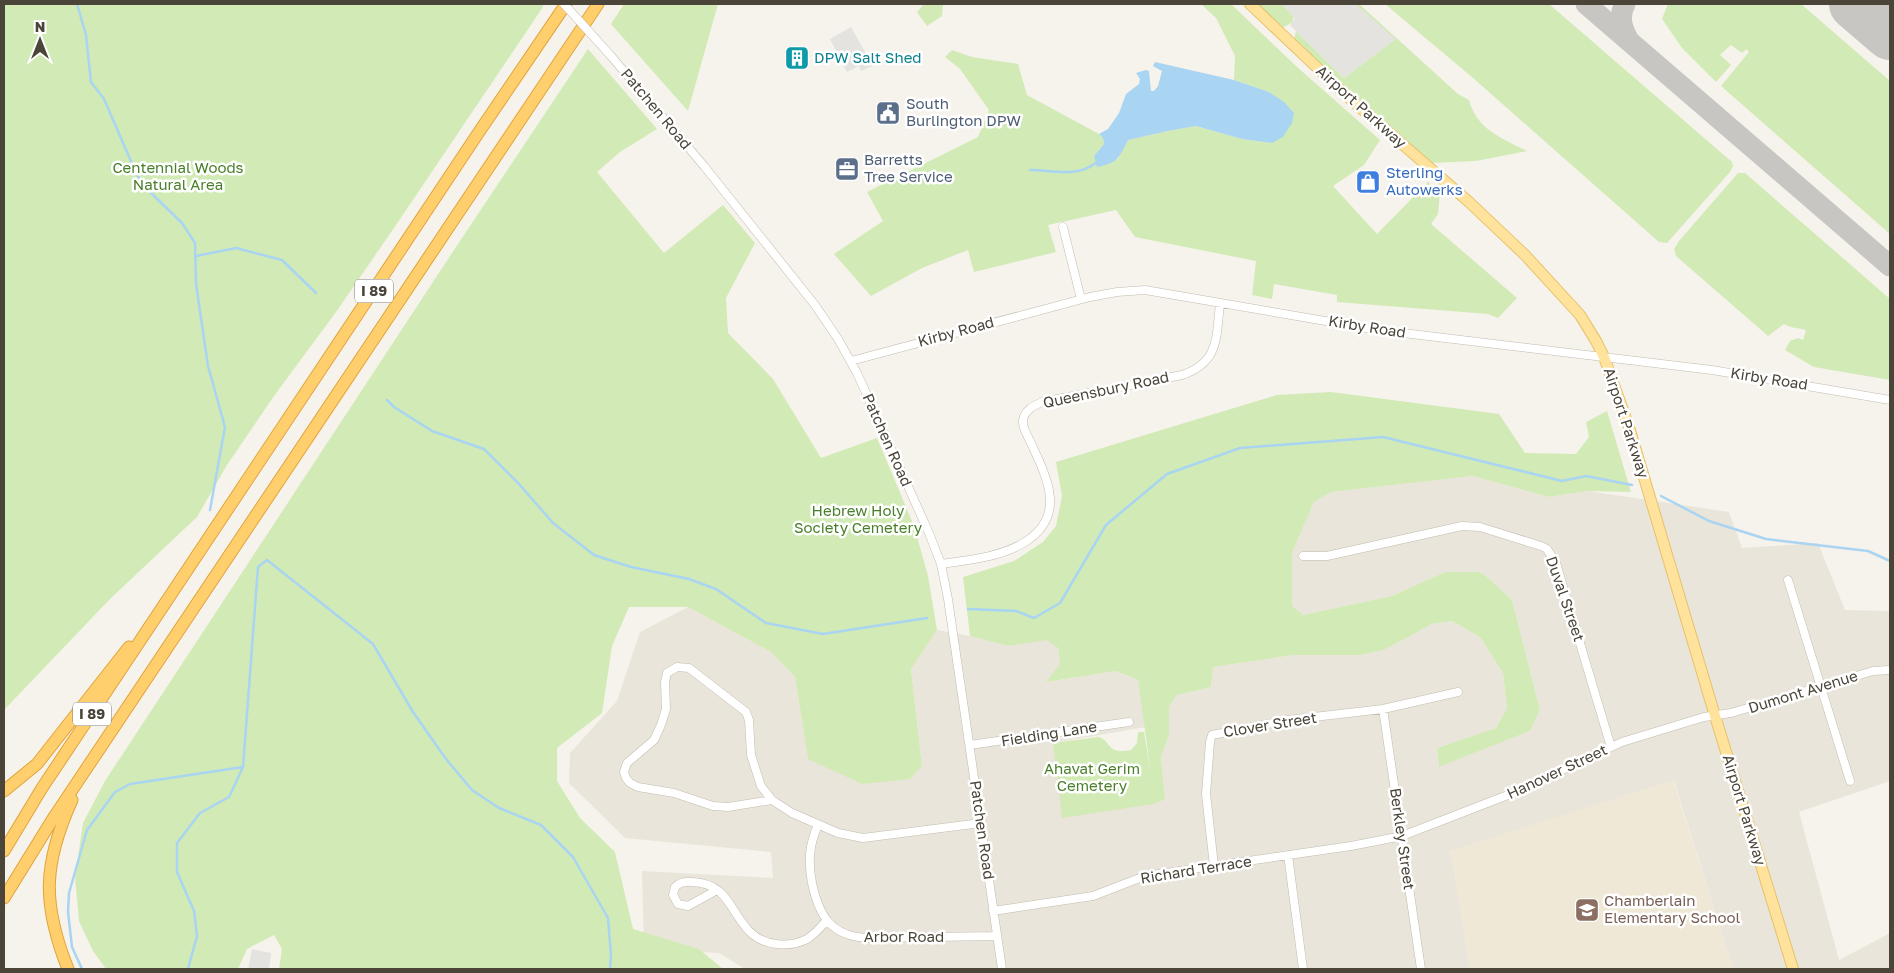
<svg xmlns="http://www.w3.org/2000/svg" width="1894" height="973" font-family="'Golos Text',sans-serif">
	<style>
		.residential { fill: #eae5da }
		.education { fill: #efe8d6 }
		.green { fill: #d2eab5 }
		.parking { fill: #e5e3e0 }
		.water { fill: #a9d4f2 }
		.lines { fill: none; stroke-linecap: round; stroke-linejoin: round }
		.stream { stroke: #a9d4f2; stroke-width: 2.5 }
		.taxiway { stroke: #c8c6c3; stroke-width: 21 }
		.runway { stroke: #c8c6c3; stroke-width: 52 }
		.minor-casing { stroke: #c2bbae; stroke-width: 9 }
		.major-casing { stroke: #e6c16a; stroke-width: 12 }
		.highway-casing { stroke: #e0a43c; stroke-width: 13 }
		.minor { stroke: #fff; stroke-width: 8 }
		.major { stroke: #ffe39c; stroke-width: 10 }
		.highway { stroke: #ffcf6e; stroke-width: 11 }
		.minor-bridge-casing { stroke: #c2bbae; stroke-width: 9; stroke-linecap: butt }
		.minor-bridge { stroke: #fff; stroke-width: 8 }
		.labels { text-anchor: middle; stroke-width: 5; stroke-linejoin: round; paint-order: stroke }
		.shield { fill: #fff; stroke: #817c74; stroke-width: 1 }
		.shield-label { font-size: 14px; font-weight: bold; fill: #4b4439 }
		.culture-label { font-size: 15px; fill: #0d838f; stroke: #fff; text-anchor: start }
		.service-label { font-size: 15px; fill: #4e5e75; stroke: #fff; text-anchor: start }
		.street-label { font-size: 15px; fill: #4b4439; stroke: #fff }
		.park-label { font-size: 15px; fill: #4a7f2a; stroke: #fff }
		.shop-label { font-size: 15px; fill: #366cbe; stroke: #fff; text-anchor: start }
		.education-label { font-size: 15px; fill: #785e54; stroke: #fff; text-anchor: start }
	</style>
	<rect width="100%" height="100%" fill="#f6f3ec"/>
	<!-- residential -->
	<path class="residential" d="M1473 476 1548 497 1588 491 1729 512 1742 548 1818 543 1845 610 1890 611V781L1799 812 1839 960 1890 933V969H1733L1674 781 1451 851 1470 969H745L719 953 644 949 642 871 773 878 771 852 625 838 569 783 570 753 617 701 640 632 688 607 771 652 795 677 808 759 922 766 911 669 937 630 970 636 1008 646 1047 639 1058 648 1060 664 1047 682 1116 671 1138 680 1146 727 1053 743 1165 799 1161 757 1169 736V707L1177 695 1211 687 1213 667 1294 655H1360L1384 650 1432 624 1452 621 1480 637 1503 673 1507 708 1496 728 1437 748 1439 767 1530 731 1540 710 1512 600 1486 576 1479 572H1445L1392 596 1303 615 1292 607V553L1314 502 1331 492Z"/>
	<!-- education -->
	<path class="education" d="M1673 780 1733 969H1470L1451 851Z"/>
	<!-- green -->
	<path class="green" d="M4 4H542L543 7 396 225 336 312 274 396 227 465 197 517 110 599 4 710Z
		M624 4H718L688 111 611 24Z
		M924 4H943L942 16 927 26 917 12Z
		M1201 4H1231L1297 67 1380 140 1364 165 1333 186 1377 234 1428 182 1440 192 1438 214 1431 224 1517 298 1498 318 1488 314 1337 302V295L1274 284 1272 299 1252 295 1256 261 1135 237 1116 210 1048 225 1056 252 974 272 968 250 922 268 871 296 834 254 883 221 867 192 978 137 989 110 960 69 945 57 952 50 972 57 1018 64 1027 95 1099 134 1103 138 1104 144 1094 156 1118 159 1128 140 1168 131 1196 126 1242 139 1272 143 1269 92 1234 80 1235 56 1216 18Z
		M1258 4H1282L1293 16V22L1282 28Z
		M1355 4H1359L1458 94 1469 100C1477 130 1502 138 1527 151L1476 161 1432 163 1358 100 1294 40 1296 31 1344 78 1395 39Z
		M1385 4H1549L1732 162 1733 166 1730 172 1667 243 1659 242 1473 78Z
		M1668 4H1801L1890 81V234L1721 86 1749 52 1746 49 1742 53 1731 45 1720 55 1731 65 1716 82 1682 48 1662 19Z
		M588 49 657 129 620 152 597 172 664 253 723 205 755 243 726 298 728 333 773 379 821 458 877 438 914 526 928 576 937 630 911 669 922 766 910 779 862 784 808 759 795 677 771 652 688 607H629L612 646 602 713 557 748V781L580 818 615 852 633 929 699 949 723 969H279L282 949 274 935 247 949 238 969H106L93 951 79 921 75 878 83 823 105 781 452 253Z
		M1738 173H1745L1890 299V380L1814 367 1785 350 1790 341 1798 338 1803 340 1806 330C1799 328 1790 328 1784 324L1768 336 1676 256 1674 249 1679 241Z
		M1331 392 1499 414 1525 453 1576 454 1589 437 1586 422 1607 411 1631 492 1588 491 1548 497 1473 476 1331 492 1314 502 1292 553V606L1303 615 1392 596 1445 572H1479L1486 576 1512 600 1540 710 1530 731 1439 767 1437 748 1496 728 1507 708 1503 673 1480 637 1452 621 1432 624 1384 650 1360 655H1294L1213 667 1211 687 1177 695 1169 707V736L1161 757 1165 799 1154 804 1062 818 1053 743 1098 737C1112 740 1105 755 1131 750L1137 743 1138 732H1144L1151 774 1138 680 1116 671 1046 682 1060 664 1058 648 1047 640 1008 646 970 636 963 577 1014 561 1043 542 1056 526 1062 496 1056 462 1277 395Z"/>
	<!-- parking -->
	<path class="parking" d="M1282 4H1355L1396 39 1344 78 1290 25 1294 19 1293 16Z
		M851 27 873 66 861 71 859 66 847 72 830 39Z
		M252 949 271 953 269 969H248Z"/>
	<!-- water -->
	<path class="water" d="M1155 62 1234 80 1269 92 1284 102 1294 113 1292 123 1286 132 1283 137 1272 143 1242 139 1196 126 1168 131 1128 140C1119 158 1118 163 1097 167L1094 156 1104 144 1103 138 1099 134 1108 129 1119 113 1126 94 1139 84 1140 79 1136 73 1146 70 1149 71 1151 91H1154L1158 86 1162 71 1153 66Z"/>
	<g class="lines">
		<!-- stream -->
		<path class="stream" d="M77 4 86 35 91 82 104 99 137 175 148 190 182 223 195 243 196 284 208 366 225 427 210 510
			M1030 170C1052 170 1076 178 1096 163
			M196 256 236 248 282 260 316 293
			M387 400 394 407 432 431 484 449 519 484 553 523 594 555 631 567 689 579 716 589 766 623 823 634 927 618
			M1661 496 1709 521 1766 539 1868 551 1890 561
			M968 609 1016 611 1034 618 1060 603 1106 525 1167 474 1240 448 1383 437 1562 481 1586 476 1632 485
			M82 969 72 947 68 912 69 893 87 830 115 792 130 784 243 767
			M188 969 197 936 194 911 177 872V843L200 813 229 797 243 767 258 567 267 560 373 644 413 712 446 759 472 790 499 808 541 825 573 857 608 918 611 955 610 969"/>
		<!-- taxiway -->
		<path class="taxiway" d="M1586 4 1890 266
			M1625 4C1618 17 1622 28 1629 41"/>
		<!-- runway -->
		<path class="runway" d="M1855 4 1890 34"/>
		<defs>
			<path id="minor" d="M611 56 704 166 815 305 838 339 857 373 929 533 941 564 948 599 1002 969
				M1063 227 1081 299
				M851 361 1090 297 1117 292 1145 290 1378 330 1712 370 1890 400
				M1303 556H1327L1462 526 1480 527 1541 546 1547 549 1556 563 1611 747
				M941 564C969 560 1001 557 1025 542 1068 515 1046 476 1030 441 1027 434 1022 428 1023 420 1025 410 1033 406 1042 402L1182 375C1220 362 1216 337 1220 303
				M1788 580 1850 781
				M1383 709 1421 969
				M970 745 1129 722
				M772 800 728 807 713 806 674 793 638 787 630 783 626 778 624 772 627 763 654 740 661 725 666 709 665 682 667 673 677 667 689 668 746 712 749 720 751 755 761 786 772 800 792 813 838 833 863 838 981 823
				M818 825C809 845 808 861 812 883 819 916 831 936 867 938L997 936
				M1288 855 1303 969
				M1214 866 1206 794 1210 742 1212 735 1288 720 1383 709 1458 692
				M717 890 688 906 678 904 673 895 675 887C680 882 685 881 692 882 728 883 730 912 750 932 764 946 790 948 807 939 815 934 821 927 827 920
				M993 911 1093 896 1145 876 1351 846 1402 836 1513 793 1622 742 1704 717 1731 713 1873 671 1890 670"/>
			<path id="major" d="M1250 4 1348 97 1469 202 1525 255 1580 315 1596 341 1604 357 1629 427 1715 716 1793 969"/>
			<path id="highway" d="M4 791 37 764 129 647
				M4 851 42 788 481 129 566 4
				M4 898 54 817 598 4
				M68 969C42 904 43 864 72 800"/>
		</defs>
		<!-- minor casing -->
		<use href="#minor" class="minor-casing"/>
		<!-- major casing -->
		<use href="#major" class="major-casing"/>
		<!-- highway casing -->
		<use href="#highway" class="highway-casing"/>
		<!-- minor -->
		<use href="#minor" class="minor"/>
		<!-- major -->
		<use href="#major" class="major"/>
		<!-- highway -->
		<use href="#highway" class="highway"/>
		<defs>
			<path id="minor-bridge" d="M564 4 611 56"/>
		</defs>
		<!-- minor-bridge casing -->
		<use href="#minor-bridge" class="minor-bridge-casing"/>
		<!-- minor-bridge -->
		<use href="#minor-bridge" class="minor-bridge"/>
	</g>
	<!-- icons -->
	<defs>
		<symbol id="building-square" viewBox="-11 -11 22 22"><rect x="-9" y="-9" width="18" height="18" rx="4" fill="#0f9aa8" stroke="#fff"/><path d="M-4-6H4V6H1V3H-1V6H-4ZM-2.5-4.3h1.7v1.8h-1.7ZM.8-4.3h1.7v1.8H.8ZM-2.5-1h1.7V.8h-1.7ZM.8-1h1.7V.8H.8Z" fill="#fff"/></symbol>
		<symbol id="civic-square" viewBox="-11 -11 22 22"><rect x="-9" y="-9" width="18" height="18" rx="4" fill="#5c6f8a" stroke="#fff"/><path d="M-.6-6.5H3V-4.5H.6V-3L4-1V1h2V6H-6V1h2V-1L-.6-3ZM-1.2 2.5V6h2.4V2.5Z" fill="#fff"/></symbol>
		<symbol id="office-square" viewBox="-11 -11 22 22"><rect x="-9" y="-9" width="18" height="18" rx="4" fill="#5c6f8a" stroke="#fff"/><path d="M-6-3h4V-5.5h4V-3h4V5H-6ZM-1-4.5V-3h2v-1.5ZM-6 0V1H6V0Z" fill="#fff"/></symbol>
		<symbol id="shop-square" viewBox="-11 -11 22 22"><rect x="-9" y="-9" width="18" height="18" rx="4" fill="#3f7fe0" stroke="#fff"/><path d="M-5-2.5h2.3a2.7 3.5 0 0 1 5.4 0H5L5.5 6h-11ZM-1.5-2.5h3a1.5 2.3 0 0 0-3 0Z" fill="#fff"/></symbol>
		<symbol id="school-square" viewBox="-11 -11 22 22"><rect x="-9" y="-9" width="18" height="18" rx="4" fill="#8d6e63" stroke="#fff"/><path d="M0-5L7-2L0 1L-7-2ZM-4 1L0 2.5L4 1V4Q0 6-4 4Z" fill="#fff"/></symbol>
	</defs>
	<g fill-rule="evenodd">
		<use href="#building-square" x="783" y="44" width="28" height="28"/>
		<use href="#civic-square" x="874" y="99" width="28" height="28"/>
		<use href="#office-square" x="833" y="155" width="28" height="28"/>
		<use href="#shop-square" x="1354" y="168" width="28" height="28"/>
		<use href="#school-square" x="1573" y="896" width="28" height="28"/>
	</g>
	<g class="labels">
		<!-- shield labels -->
		<g class="shield">
			<rect x="355" y="279.5" width="38" height="23" rx="4"/>
			<rect x="73" y="702.5" width="38" height="23" rx="4"/>
		</g>
		<g class="shield-label">
			<text x="374" y="296">I 89</text>
			<text x="92" y="719">I 89</text>
		</g>
		<!-- culture labels -->
		<g class="culture-label">
			<text x="814" y="63">DPW Salt Shed</text>
		</g>
		<!-- service labels -->
		<g class="service-label">
			<text x="906" y="109">South<tspan x="906" dy="17">Burlington DPW</tspan></text>
			<text x="864" y="165">Barretts<tspan x="864" dy="17">Tree Service</tspan></text>
		</g>
		<!-- street labels -->
		<g class="street-label">
			<text transform="translate(1361 107) rotate(42)" y="5">Airport Parkway</text>
			<text transform="translate(656 109) rotate(50)" y="5">Patchen Road</text>
			<text transform="translate(1367 327) rotate(9)" y="5">Kirby Road</text>
			<text transform="translate(956 332) rotate(-15)" y="5">Kirby Road</text>
			<text transform="translate(1769 379) rotate(9)" y="5">Kirby Road</text>
			<text transform="translate(1106 390) rotate(-12)" y="5">Queensbury Road</text>
			<text transform="translate(1626 423) rotate(72)" y="5">Airport Parkway</text>
			<text transform="translate(887 440) rotate(66)" y="5">Patchen Road</text>
			<text transform="translate(1565 599) rotate(71)" y="5">Duval Street</text>
			<text transform="translate(1803 692) rotate(-17)" y="5">Dumont Avenue</text>
			<text transform="translate(1270 725) rotate(-9)" y="5">Clover Street</text>
			<text transform="translate(1049 734) rotate(-9)" y="5">Fielding Lane</text>
			<text transform="translate(1557 772) rotate(-25)" y="5">Hanover Street</text>
			<text transform="translate(1744 810) rotate(73)" y="5">Airport Parkway</text>
			<text transform="translate(982 830) rotate(82)" y="5">Patchen Road</text>
			<text transform="translate(1402 839) rotate(82)" y="5">Berkley Street</text>
			<text transform="translate(1196 870) rotate(-9)" y="5">Richard Terrace</text>
			<text x="904" y="942">Arbor Road</text>
		</g>
		<!-- park labels -->
		<g class="park-label">
			<text x="178" y="173">Centennial Woods<tspan x="178" dy="17">Natural Area</tspan></text>
			<text x="858" y="516">Hebrew Holy<tspan x="858" dy="17">Society Cemetery</tspan></text>
			<text x="1092" y="774">Ahavat Gerim<tspan x="1092" dy="17">Cemetery</tspan></text>
		</g>
		<!-- shop labels -->
		<g class="shop-label">
			<text x="1386" y="178">Sterling<tspan x="1386" dy="17">Autowerks</tspan></text>
		</g>
		<!-- education labels -->
		<g class="education-label">
			<text x="1604" y="906">Chamberlain<tspan x="1604" dy="17">Elementary School</tspan></text>
		</g>
	</g>
	<!-- border -->
	<rect width="1894" height="973" fill="none" stroke="#4b4439" stroke-width="10"/>
	<!-- north arrow -->
	<g transform="translate(40 40)" stroke="#ffffff" stroke-width="4" paint-order="stroke">
	<path d="M0-4L9 19L0 12L-9 19Z" fill="#4b4439"/>
	<text y="-8" font-size="14" font-weight="bold" text-anchor="middle" fill="#4b4439">N</text>
	</g>
</svg>
